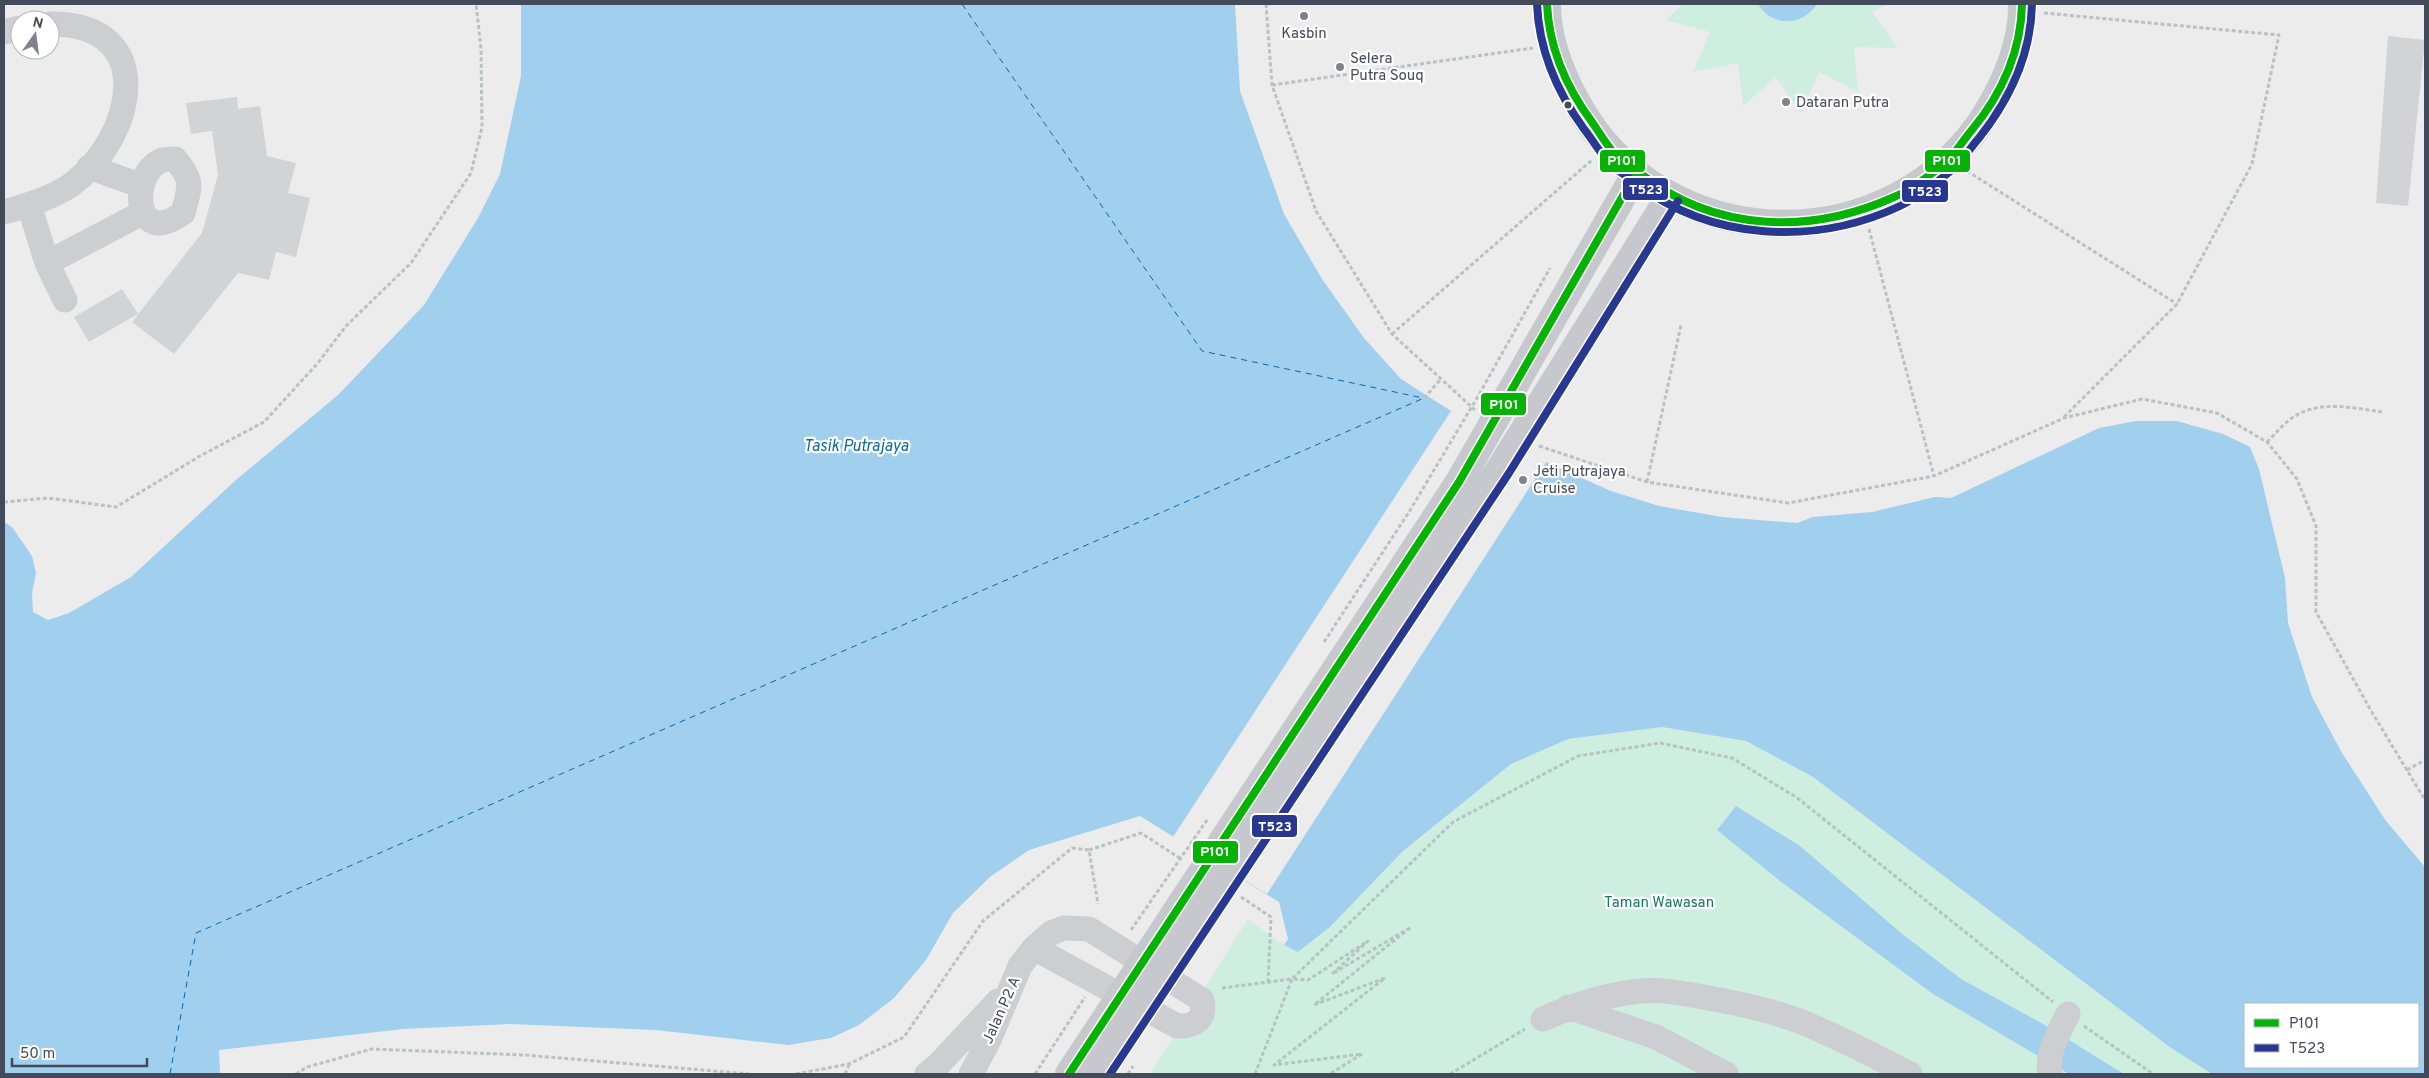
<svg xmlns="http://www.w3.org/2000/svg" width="2429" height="1078" font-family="Overpass,sans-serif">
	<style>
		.green { fill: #ceeee0 }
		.water { fill: #a1cfee; fill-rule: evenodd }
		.pier { fill: #edecec }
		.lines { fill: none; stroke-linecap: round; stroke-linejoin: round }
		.ferry { stroke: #0668a9; stroke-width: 1; stroke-dasharray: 6 5; stroke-linecap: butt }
		.building { fill: #d2d3d5 }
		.path { stroke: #b6c3c2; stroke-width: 3; stroke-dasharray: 4 2.5; stroke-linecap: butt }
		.minor { stroke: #ccced2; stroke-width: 25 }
		.major { stroke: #c6c8ce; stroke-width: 28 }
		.bus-1-casing { stroke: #fff; stroke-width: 11 }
		.bus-2-casing { stroke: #fff; stroke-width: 11 }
		.bus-1 { stroke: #06b304; stroke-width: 8 }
		.bus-2 { stroke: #283890; stroke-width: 8 }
		.poi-dot { fill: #7e838c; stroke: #fff; stroke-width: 2 }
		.bus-dot { fill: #434a59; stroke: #fff; stroke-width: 2 }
		.labels { text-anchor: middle; stroke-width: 4.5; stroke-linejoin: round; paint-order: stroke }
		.poi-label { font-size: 15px; fill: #434a59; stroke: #fff; text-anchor: start }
		.park-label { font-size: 15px; fill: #127c5b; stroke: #fff }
		.street-label { font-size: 15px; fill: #434a59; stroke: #fff }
		.water-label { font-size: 16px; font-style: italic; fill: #0668a9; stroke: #fff }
		.line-badge { stroke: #fff; stroke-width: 2 }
		.badge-label { font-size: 14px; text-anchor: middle; font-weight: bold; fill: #fff }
	</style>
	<rect width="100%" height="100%" fill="#edecec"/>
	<!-- green -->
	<path class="green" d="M1683 4H1758C1772 26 1802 26 1817 4H1887L1872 12 1898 48 1854 47 1858 92 1819 72 1801 113 1776 77 1743 106 1738 63 1693 72 1710 32 1666 20Z
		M1662 727 1746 741 1813 777 2171 1048 2212 1074H1150L1248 919 1284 945 1298 952 1330 927 1403 851 1511 764 1568 739Z"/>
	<!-- water -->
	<path class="water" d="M521 4H1235L1240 91 1284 214 1322 279 1364 338 1401 379 1498 441 1611 491 1659 506 1722 517 1797 523 1813 517 1872 512 1935 497 1951 498 2099 428 2136 421H2177L2223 434 2250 447 2259 469 2285 578 2288 623 2312 697 2342 753 2386 821 2425 867V1074H2212L2171 1048 1813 777 1746 741 1662 727 1568 739 1511 764 1403 851 1330 927 1298 952 1284 945 1288 939 1279 902 1140 816 1029 850 990 877 953 913 926 960 894 998 859 1025 831 1038 788 1045 656 1030 510 1024 403 1029 219 1050 220 1074H4V522L12 527 32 556 36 573 32 593 33 612 48 620 69 613 131 577 236 480 338 395 424 305 478 218 500 174 521 76ZM2245 1004H2418V1067H2245Z
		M1758 4H1817C1802 27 1772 27 1758 4Z
		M1736 806 1800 846 1901 933 1961 979 2043 1024 2124 1074H2069L1933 994 1780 881 1717 830Z"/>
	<!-- pier -->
	<path class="pier" d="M1451 411 1546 462 1267 894 1173 837Z"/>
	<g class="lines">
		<!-- ferry -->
		<path class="ferry" d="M962 4 1202 351 1423 398
			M170 1074 196 933 1424 398"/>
	</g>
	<!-- building -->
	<path class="building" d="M2388 36 2425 40 2408 206 2376 203Z
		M237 97 238 109 260 106 267 156 296 163 288 193 310 198 296 257 276 252 269 280 238 273 174 354 132 322 202 233 218 175 212 131 191 134 186 103Z
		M122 289 138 314 89 342 74 317Z"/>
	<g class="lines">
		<!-- path -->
		<path class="path" d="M1266 4 1272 85 1316 211 1392 334 1475 410
			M2044 13 2279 35 2252 164 2177 304 2064 417
			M1272 85 1533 48
			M1967 171 2177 304
			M1869 229 1934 476
			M1392 334 1592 160
			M1424 398 1441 379
			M2267 442C2275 434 2285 422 2295 416 2322 400 2353 408 2382 412
			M1539 446 1647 482 1788 503 1934 476 2064 418 2142 399 2217 413 2267 442 2297 479 2316 526V612L2370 709 2425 800
			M1647 482 1681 325
			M4 502 48 498 116 507 200 456 264 422 317 364 346 326 411 263 471 173 482 127 481 49 476 4
			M1324 642 1409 512 1477 398 1550 268
			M2407 770 2425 760
			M1089 850 1141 833 1181 859
			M1241 897 1271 917 1268 984
			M1131 930 1207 820
			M1222 988 1292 979 1453 822 1578 756 1660 743 1732 758 1796 797 2053 1002
			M2084 1026 2153 1074
			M296 1074 307 1067 372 1049 525 1055 750 1074
			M796 1074 849 1064 904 1037 983 921 1072 848 1089 850 1098 904
			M845 1074 849 1065
			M1035 1074 1085 997
			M1128 1074 1133 1066
			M1255 1074 1292 979 1308 980 1368 941 1332 974 1411 927 1314 1005 1385 978 1274 1065 1362 1054 1330 1074
			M1450 1074 1525 1029"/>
		<!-- minor -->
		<path class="minor" d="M4 32 20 28
			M175 159C194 181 190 186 183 213 134 249 129 176 160 161 164 159 171 159 175 159Z
			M89 167 142 186
			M29 205 47 263 65 300
			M4 212C26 206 52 198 71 185 135 138 160 23 50 24
			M47 263 142 213
			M1568 1007 1656 1037 1726 1074
			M1543 1019C1574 1005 1607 994 1641 991 1664 989 1687 994 1709 998 1746 1005 1784 1013 1818 1029 1850 1043 1880 1059 1910 1074
			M927 1074 937 1066 998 1001
			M971 1074 989 1040 1020 966 1034 948 1051 933 1064 928 1089 929 1202 1000C1206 1019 1195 1027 1177 1026L1034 948
			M2050 1074C2046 1054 2059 1032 2068 1014"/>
		<!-- major -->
		<path class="major" d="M1547 4C1547 37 1560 72 1576 101 1662 261 1894 265 1988 111 2007 80 2023 40 2022 4
			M1069 1074 1459 482 1636 173
			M1098 1074 1501 467 1670 196"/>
		<defs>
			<path id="bus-1" d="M1547 4C1549 48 1566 87 1592 122 1599 132 1606 144 1614 153 1621 161 1632 167 1641 174 1715 232 1810 235 1894 197 1907 192 1938 170 1947 161 1956 152 1963 141 1971 131 2001 95 2021 52 2022 4
				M1069 1074 1459 482 1636 173"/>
			<path id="bus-2" d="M1537 4C1539 51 1557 92 1584 129 1592 139 1598 150 1607 160 1614 169 1627 176 1636 183 1711 241 1815 246 1900 206 1917 198 1937 182 1952 170 1962 162 1970 148 1979 138 2010 99 2031 55 2032 4
				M1110 1074 1509 473 1678 201"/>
		</defs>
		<!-- bus-1 casing -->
		<use href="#bus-1" class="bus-1-casing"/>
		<!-- bus-2 casing -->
		<use href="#bus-2" class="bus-2-casing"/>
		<!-- bus-1 -->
		<use href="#bus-1" class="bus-1"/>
		<!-- bus-2 -->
		<use href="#bus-2" class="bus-2"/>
	</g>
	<!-- markers -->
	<g class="poi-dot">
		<circle cx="1304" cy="16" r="5"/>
		<circle cx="1340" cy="67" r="5"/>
		<circle cx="1786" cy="102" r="5"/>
		<circle cx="1523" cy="480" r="5"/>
	</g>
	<circle class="bus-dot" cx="1568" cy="105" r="4.5"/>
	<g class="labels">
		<!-- poi labels -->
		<g class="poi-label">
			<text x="1304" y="38" text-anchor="middle">Kasbin</text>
			<text x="1350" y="63">Selera<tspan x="1350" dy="17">Putra Souq</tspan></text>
			<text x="1796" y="107">Dataran Putra</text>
			<text x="1533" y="476">Jeti Putrajaya<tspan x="1533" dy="17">Cruise</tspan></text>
		</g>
		<!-- park labels -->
		<g class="park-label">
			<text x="1659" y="907">Taman Wawasan</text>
		</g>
		<!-- street labels -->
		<g class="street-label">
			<text transform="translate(1001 1010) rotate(-66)" y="5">Jalan P2 A</text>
		</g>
		<!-- water labels -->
		<g class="water-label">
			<text x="856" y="451">Tasik Putrajaya</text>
		</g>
	</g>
	<g class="line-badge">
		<rect x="1599" y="149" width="47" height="24" rx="5" fill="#06b304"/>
		<rect x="1924" y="149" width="47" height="24" rx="5" fill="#06b304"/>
		<rect x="1622" y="177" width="47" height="24" rx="5" fill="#283890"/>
		<rect x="1901" y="179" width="48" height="24" rx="5" fill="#283890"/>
		<rect x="1480" y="392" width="47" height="24" rx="5" fill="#06b304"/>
		<rect x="1251" y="814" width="47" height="24" rx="5" fill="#283890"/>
		<rect x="1192" y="840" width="47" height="24" rx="5" fill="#06b304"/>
	</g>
	<g class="badge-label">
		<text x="1622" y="165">P101</text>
		<text x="1947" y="165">P101</text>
		<text x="1646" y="194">T523</text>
		<text x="1925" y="196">T523</text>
		<text x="1504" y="409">P101</text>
		<text x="1275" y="831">T523</text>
		<text x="1215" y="856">P101</text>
	</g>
	<!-- border -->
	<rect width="2429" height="1078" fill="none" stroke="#434a59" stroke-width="10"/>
	<!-- legend -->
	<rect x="2244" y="1003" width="175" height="65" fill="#ffffff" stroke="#b4b7bd"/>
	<rect x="2254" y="1019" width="25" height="8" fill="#06b304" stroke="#b4b7bd"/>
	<text x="2289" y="1028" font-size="15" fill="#434a59">P101</text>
	<rect x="2254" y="1044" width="25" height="8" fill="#283890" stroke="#b4b7bd"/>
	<text x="2289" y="1053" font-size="15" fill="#434a59">T523</text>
	<!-- north arrow -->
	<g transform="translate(35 35) rotate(14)"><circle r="24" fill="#ffffff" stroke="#b4b7bd"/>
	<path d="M0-4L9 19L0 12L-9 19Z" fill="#7e838c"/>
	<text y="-8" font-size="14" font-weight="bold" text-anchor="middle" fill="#434a59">N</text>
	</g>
	<!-- scale -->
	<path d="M12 1058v8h135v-8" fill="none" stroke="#434a59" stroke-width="2.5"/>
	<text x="20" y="1058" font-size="15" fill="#434a59" stroke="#ffffff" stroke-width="4" paint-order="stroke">50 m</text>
</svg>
